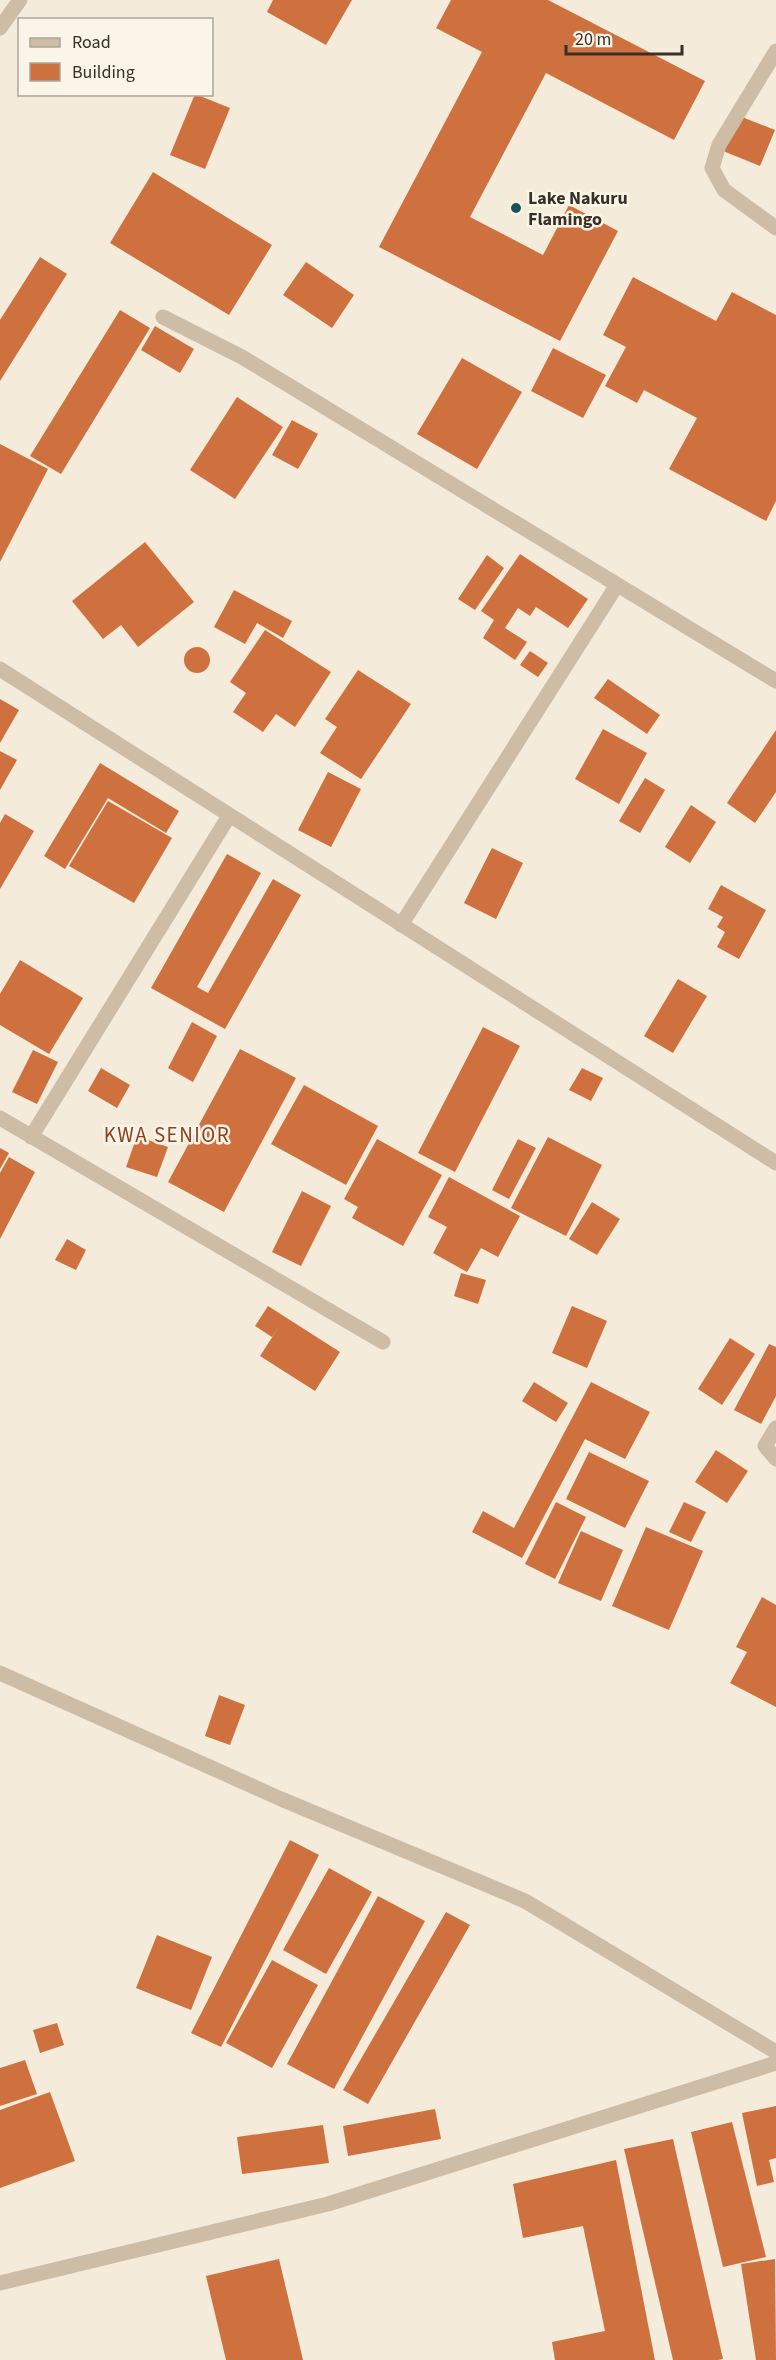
<svg xmlns="http://www.w3.org/2000/svg" width="776" height="2360" font-family="'Source Sans 3',sans-serif">
	<style>
		.building { fill: #ce713f }
		.lines { fill: none; stroke-linecap: round; stroke-linejoin: round }
		.minor { stroke: #cdbca6; stroke-width: 15 }
		.poi-dot { fill: #1a515d; stroke: #fbf4e8; stroke-width: 2 }
		.labels { text-anchor: middle; stroke-width: 5; stroke-linejoin: round; paint-order: stroke }
		.poi-label { font-size: 18px; font-weight: bold; fill: #382f27; stroke: #fbf4e8; text-anchor: start }
		.quarter-label { font-size: 21px; letter-spacing: 1.5px; fill: #8d421b; stroke: #fbf4e8 }
	</style>
	<rect width="100%" height="100%" fill="#f4ebdb"/>
	<!-- building -->
	<path class="building" d="M273 0H352L326 45 267 12Z
		M451 0H548L705 81 674 140 546 73 470 217 543 255 569 205 618 231 560 341 379 247 482 52 436 28Z
		M195 94 230 108 205 169 170 155Z
		M737 115 775 130 760 166 723 151Z
		M153 172 272 245 229 315 110 243Z
		M40 257 67 274 0 381V320Z
		M306 262 354 295 332 328 283 295Z
		M633 277 716 321 732 292 776 315V501L766 521 669 469 697 418 644 390 637 403 605 386 626 347 603 335Z
		M120 310 150 328 61 474 30 456Z
		M155 326 194 349 180 373 141 350Z
		M553 348 606 375 583 418 531 391Z
		M462 358 522 392 477 469 417 434Z
		M237 397 283 427 235 499 190 470Z
		M292 420 318 434 298 469 272 455Z
		M0 444 48 469 0 562Z
		M145 542 194 602 138 647 121 625 103 639 72 601Z
		M520 554 588 599 568 628 536 607 530 616 518 608 505 628 527 642 515 660 483 638 494 620 481 611Z
		M487 555 504 568 475 610 458 599Z
		M234 590 292 621 283 638 257 623 245 644 214 627Z
		M265 630 331 672 295 727 276 714 263 732 233 712 246 693 230 682Z
		M184 660a13 13 0 1 1 26 0a13 13 0 1 1-26 0Z
		M530 651 548 663 538 677 520 665Z
		M358 670 411 704 361 779 320 753 337 727 325 719Z
		M608 679 660 715 647 734 594 698Z
		M0 699 19 710 0 743Z
		M603 729 647 753 619 804 575 779Z
		M776 730V792L755 823 727 803Z
		M0 751 17 760 0 790Z
		M100 763 179 811 166 833 108 798 65 869 44 856Z
		M328 772 361 789 331 847 298 830Z
		M645 778 665 790 640 833 619 821Z
		M108 801 172 838 134 903 69 866Z
		M691 805 716 822 690 863 665 847Z
		M5 814 34 831 0 889V823Z
		M492 848 523 863 496 919 464 903Z
		M227 854 261 873 197 987 208 993 273 879 301 895 225 1029 151 988Z
		M721 885 766 910 739 959 717 947 725 932 717 927 723 917 708 909Z
		M20 960 83 998 49 1054 0 1025V994Z
		M678 979 707 996 673 1053 644 1036Z
		M192 1022 217 1036 193 1082 168 1068Z
		M483 1027 520 1046 455 1172 418 1153Z
		M240 1049 296 1078 224 1212 168 1182Z
		M33 1050 58 1062 37 1104 12 1092Z
		M101 1068 130 1085 117 1108 88 1091Z
		M582 1068 603 1078 591 1101 569 1090Z
		M304 1085 378 1126 346 1185 271 1144Z
		M137 1136 168 1147 157 1177 126 1167Z
		M548 1137 602 1165 566 1236 511 1208Z
		M377 1139 442 1175 403 1246 352 1218 358 1207 344 1199Z
		M518 1139 536 1148 509 1199 492 1190Z
		M0 1148 9 1153 0 1169Z
		M9 1157 35 1172 0 1239V1173Z
		M449 1177 520 1216 498 1257 481 1248 467 1272 433 1253 447 1227 428 1217Z
		M302 1191 331 1206 301 1266 272 1252Z
		M592 1202 620 1219 597 1255 569 1239Z
		M67 1239 86 1250 76 1270 55 1260Z
		M461 1273 486 1280 478 1304 454 1296Z
		M268 1306 340 1352 315 1391 260 1356 280 1325 272 1337 255 1326Z
		M572 1306 607 1321 587 1368 552 1353Z
		M730 1338 755 1354 722 1405 698 1389Z
		M769 1344 776 1347V1396L761 1424 734 1410Z
		M534 1382 568 1403 556 1422 522 1401Z
		M591 1382 650 1412 625 1459 585 1439 522 1558 472 1532 483 1511 514 1528Z
		M716 1450 748 1471 727 1503 695 1482Z
		M589 1452 649 1481 625 1528 566 1499Z
		M556 1502 586 1517 555 1579 525 1564Z
		M684 1502 706 1512 691 1542 669 1532Z
		M646 1527 703 1551 669 1630 612 1606Z
		M581 1531 623 1550 601 1601 558 1583Z
		M762 1597 776 1605V1707L730 1683 747 1652 736 1647Z
		M219 1695 245 1705 230 1745 205 1736Z
		M290 1840 319 1855 221 2047 191 2033Z
		M329 1868 372 1892 326 1974 283 1950Z
		M378 1896 425 1921 334 2089 287 2064Z
		M446 1912 470 1925 368 2104 343 2090Z
		M157 1935 212 1957 191 2010 136 1988Z
		M272 1960 318 1985 272 2068 226 2043Z
		M57 2023 64 2045 40 2053 33 2030Z
		M25 2060 37 2094 0 2106V2068Z
		M50 2092 75 2161 0 2188V2110Z
		M776 2106V2158L769 2160 774 2182 757 2186 742 2113Z
		M435 2109 441 2139 348 2156 343 2126Z
		M732 2122 766 2257 723 2267 691 2132Z
		M323 2125 329 2163 242 2174 237 2137Z
		M673 2139 723 2359 718 2360H673L624 2149Z
		M616 2160 655 2360H555L552 2342 605 2331 583 2226 523 2238 513 2184Z
		M279 2259 303 2360H226L206 2276Z
		M775 2259 776 2360H756L741 2264Z"/>
	<g class="lines">
		<!-- minor -->
		<path class="minor" d="M0 28 20 0
			M776 51 719 145 712 168 724 190 776 228
			M163 317 242 357 776 681
			M0 669 776 1163
			M401 925 617 585
			M0 1118 383 1342
			M31 1137 229 816
			M776 1428 765 1446 776 1459
			M0 1673 281 1799 525 1901 776 2052
			M0 2283 328 2204 776 2063"/>
	</g>
	<!-- markers -->
	<circle class="poi-dot" cx="516" cy="208" r="6"/>
	<g class="labels">
		<!-- poi labels -->
		<g class="poi-label">
			<text x="528" y="204">Lake Nakuru<tspan x="528" dy="21">Flamingo</tspan></text>
		</g>
		<!-- quarter labels -->
		<g class="quarter-label">
			<text x="167" y="1142">KWA SENIOR</text>
		</g>
	</g>
	<!-- legend -->
	<rect x="18" y="18" width="195" height="78" fill="#fbf4e8" stroke="#ada59b" stroke-width="1.5"/>
	<rect x="30" y="38" width="30" height="9" fill="#cdbca6" stroke="#ada59b" stroke-width="1.5"/>
	<text x="72" y="48" font-size="18" fill="#382f27">Road</text>
	<rect x="30" y="63" width="30" height="18" fill="#ce713f" stroke="#ada59b" stroke-width="1.5"/>
	<text x="72" y="78" font-size="18" fill="#382f27">Building</text>
	<!-- scale -->
	<path d="M566 45v9h116v-9" fill="none" stroke="#382f27" stroke-width="3"/>
	<text x="575" y="45" font-size="18" fill="#382f27" stroke="#fbf4e8" stroke-width="4.5" paint-order="stroke">20 m</text>
</svg>
